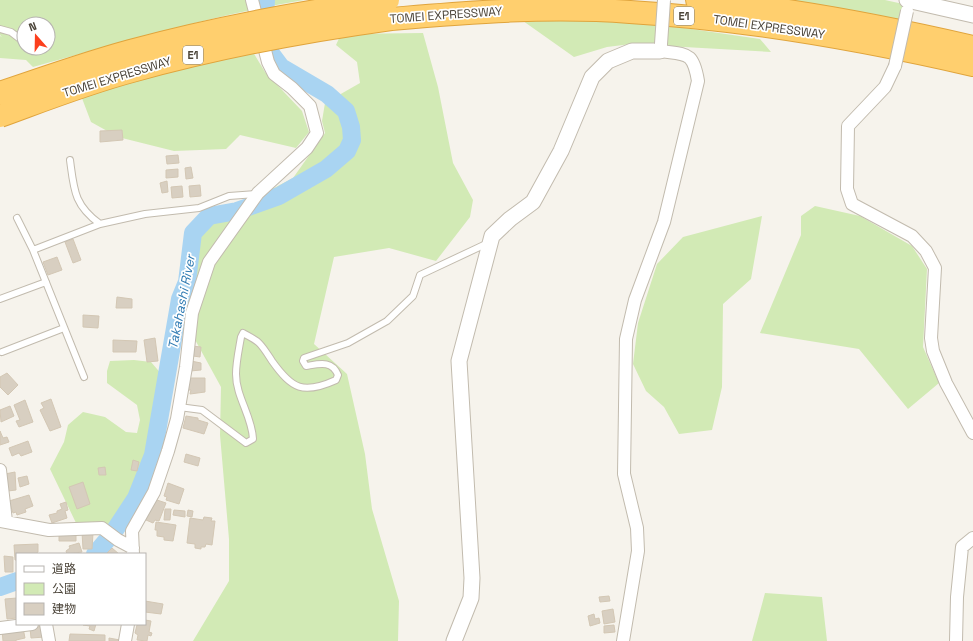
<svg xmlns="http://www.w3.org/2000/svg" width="973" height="641" font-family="'Space Grotesk','Noto Sans JP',sans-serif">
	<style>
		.green { fill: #d2eab5; fill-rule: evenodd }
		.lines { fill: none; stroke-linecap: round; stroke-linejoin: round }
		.river { stroke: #a9d4f2; stroke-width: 18 }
		.building { fill: #d8cfc1; stroke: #d3c7b4 }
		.service-casing { stroke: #c2bbae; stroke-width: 8 }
		.minor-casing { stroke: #c2bbae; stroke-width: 14 }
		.tertiary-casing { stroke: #c2bbae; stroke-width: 17 }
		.motorway-casing { stroke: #e0a43c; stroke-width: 24 }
		.service { stroke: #fff; stroke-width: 6 }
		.minor { stroke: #fff; stroke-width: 12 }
		.tertiary { stroke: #fff; stroke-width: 15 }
		.motorway { stroke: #ffcf6e; stroke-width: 22 }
		.minor-bridge-casing { stroke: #c2bbae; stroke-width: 14; stroke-linecap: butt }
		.motorway-bridge-casing { stroke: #e0a43c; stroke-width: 24; stroke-linecap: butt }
		.minor-bridge { stroke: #fff; stroke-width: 12 }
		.motorway-bridge { stroke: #ffcf6e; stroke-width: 22 }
		.labels { text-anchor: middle; stroke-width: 3.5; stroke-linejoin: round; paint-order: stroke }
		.shield { fill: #fff; stroke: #817c74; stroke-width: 1 }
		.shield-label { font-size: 11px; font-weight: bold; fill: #4b4439 }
		.street-label { font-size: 12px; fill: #4b4439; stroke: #fff }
		.water-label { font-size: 13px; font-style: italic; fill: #2e7ab2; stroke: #fff }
	</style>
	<rect width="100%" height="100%" fill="#f6f3ec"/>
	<!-- green -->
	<path class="green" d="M0 0H304C213 15 123 42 33 67L26 60 0 58V36L2 37 0 35ZM24 24H48V48H24Z
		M743 0H885L903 4 898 29Z
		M516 16 650 23 760 39 771 52 631 44 607 47 574 57Z
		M423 33 438 87 453 163 473 200 470 217 436 261 389 248 334 257 314 344 347 374 365 454 372 509 399 601 398 641H193L229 581V539L220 435 221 387 182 316 200 227 293 178 325 133 322 121 325 103 360 83 357 62 336 45 341 34Z
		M253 52 265 72 302 111 309 132 296 148 240 135 226 149 174 151 118 137 91 122 80 93Z
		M815 206 860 216 912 246 927 269 923 347 939 383 908 409 859 349 760 333 801 235V216Z
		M762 216 751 279 723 304 722 387 712 430 679 434 664 407 646 391 633 364 638 323 657 264 683 237Z
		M134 360 151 362 163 376 161 433 145 488 125 529 115 531 77 525 50 469 64 442 68 425 83 412 105 417 126 432 137 433 140 420 137 405 107 383V371L110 361Z
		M765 593 822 597 827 641H752Z"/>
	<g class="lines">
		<!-- river -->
		<path class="river" d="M95 554 113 533 136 498 153 455 180 299 187 282 193 233 209 216 237 211 279 196 326 169 347 151 352 140 351 127 346 111 327 94 281 67 269 51 265 14 266 0
			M0 587 17 581"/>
	</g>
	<!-- building -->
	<path class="building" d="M122 130 123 140 100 142V131Z
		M178 155 179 163 167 164 166 156Z
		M191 167 193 178 186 179 185 168Z
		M178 169V177L166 178V170Z
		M167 181 168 192 162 193 160 183Z
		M200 185 201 196 190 197 189 186Z
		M182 186 183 197 172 198 171 187Z
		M73 239 81 260 73 263 65 242Z
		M57 257 62 270 48 275 43 262Z
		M117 297 132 299V308H116Z
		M83 315 99 316 98 328 83 327Z
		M155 338 158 361 147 362 144 340Z
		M113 340 137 341 136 352H113Z
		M192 346 201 347 200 357 193 356 194 354H192Z
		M191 361 201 363V370L190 371Z
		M7 373 18 385 8 395 0 387V377Z
		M189 378H205V392L190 394 191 390H188Z
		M51 399 61 427 50 431 40 410 44 408 41 403Z
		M25 400 33 422 19 427 16 421 20 420 14 405Z
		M10 406 14 416 1 422 0 410Z
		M186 416 198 418V420L208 423 204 434 183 428Z
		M0 431 3 438 7 437 9 442 0 445Z
		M28 441 32 452 21 456 19 453 12 456 9 448Z
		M186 454 200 458 198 466 184 462Z
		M133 460 139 462 137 471 131 470Z
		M105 467 106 475H99L98 468Z
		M15 472 16 490 8 491 5 474Z
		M27 476 29 484 20 487 18 478Z
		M83 482 90 504 77 509 69 487Z
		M168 483 184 489 179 504 166 500 167 497 164 496Z
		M29 495 33 506 25 509 26 512 17 515 16 512 13 513 9 501Z
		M154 499 166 503 159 521 155 520 153 523 146 520Z
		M66 502 68 510 65 511 67 518 52 523 49 515 57 513V511L62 509 60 504Z
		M165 509H171L170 520H164Z
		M174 510 185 511V517L173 515Z
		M188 510 193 511 192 517 187 516Z
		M204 517 212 518 211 521H215L212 545 206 544 205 547H201V549L195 548V544L187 543 190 518 203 520Z
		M156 522 176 525 173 541 164 540V537L157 536V530H155Z
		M82 532 93 533 92 549H83Z
		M59 533 76 535V541H59Z
		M79 543 82 552 67 554 66 551 70 548 69 546Z
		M38 544V552L35 554H17V560H15L14 545Z
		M112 548 119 554H106Z
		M4 556 13 557V572H5Z
		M609 596 610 601 600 602 599 597Z
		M17 598V618L7 619 5 599Z
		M145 601 163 604 161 614 145 612Z
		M613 609 615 622 604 624 602 611Z
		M594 614 595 619 599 618 600 623 590 626 588 616Z
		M145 620 151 621 149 632 152 633 151 636 148 635 147 641 137 640 138 635 135 633 137 625 145 624Z
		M96 624 94 631 89 629 90 626 83 625Z
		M614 625 615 632 604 633V626Z
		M44 626 45 637 31 638 30 628Z
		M23 628 25 638 16 640V641H3L2 630Z
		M70 634 105 635V641H69Z
		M109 638 120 640 119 641H109Z"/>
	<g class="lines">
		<defs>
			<path id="service" d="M0 29 11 32 24 42
				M32 48 36 51
				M70 160C74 190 74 205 100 224L145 214 199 208 229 196 257 194
				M17 218 34 252
				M0 299 46 282
				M2 352 64 328
				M84 377 33 250 100 224
				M179 407 202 410 246 443 253 439C252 416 236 397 236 374 236 362 239 349 241 337L243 333C248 336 255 339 259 343 264 348 268 355 272 361 292 389 303 395 336 380L338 375C332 360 319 364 306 366L303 361 304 358 348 343 387 321 413 296 420 275 488 243"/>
			<path id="minor" d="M895 66 885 87 848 126 847 189 852 204 912 236 926 251 935 268 931 338 933 351 946 383 973 433
				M0 470 6 521
				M0 521 49 530 102 528 118 540 133 548
				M133 554 132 531 154 492 168 451 177 419 186 367 192 313 209 262 258 193 307 148 317 133 310 106 292 88 274 74 268 62 252 0
				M46 624 49 641
				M0 628 32 624
				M125 641 128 624
				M623 641 638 551 637 528 624 474 626 339 635 300 664 222 698 81C693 51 687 55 660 51L661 44
				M956 641 957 597 962 547 973 538"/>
			<path id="tertiary" d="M907 0 973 15
				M454 641 471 598 472 578 459 361 492 236 510 219 533 202 561 151 592 77 608 61 632 51H660"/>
			<path id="motorway" d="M697 0C790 8 882 26 973 47
				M391 19C471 12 550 6 630 12 746 19 860 39 973 65"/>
		</defs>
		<!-- service casing -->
		<use href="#service" class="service-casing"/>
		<!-- minor casing -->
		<use href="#minor" class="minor-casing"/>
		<!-- tertiary casing -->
		<use href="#tertiary" class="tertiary-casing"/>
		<!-- motorway casing -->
		<use href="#motorway" class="motorway-casing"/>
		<!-- service -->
		<use href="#service" class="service"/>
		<!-- minor -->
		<use href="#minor" class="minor"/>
		<!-- tertiary -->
		<use href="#tertiary" class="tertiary"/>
		<!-- motorway -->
		<use href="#motorway" class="motorway"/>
		<defs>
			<path id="minor-bridge" d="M661 44 664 0
				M895 66 907 11"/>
			<path id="motorway-bridge" d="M0 93C43 78 86 63 130 51 215 28 301 12 388 0
				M0 116C44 100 87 83 132 71 218 47 304 31 391 19"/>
		</defs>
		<!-- minor-bridge casing -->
		<use href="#minor-bridge" class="minor-bridge-casing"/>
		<!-- motorway-bridge casing -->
		<use href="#motorway-bridge" class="motorway-bridge-casing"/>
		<!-- minor-bridge -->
		<use href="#minor-bridge" class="minor-bridge"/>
		<!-- motorway-bridge -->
		<use href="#motorway-bridge" class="motorway-bridge"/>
	</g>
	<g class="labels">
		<!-- shield labels -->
		<g class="shield">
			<rect x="674" y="7" width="20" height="18" rx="3"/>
			<rect x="183" y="46" width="20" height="18" rx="3"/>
		</g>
		<g class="shield-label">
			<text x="684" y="20">E1</text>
			<text x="193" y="59">E1</text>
		</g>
		<!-- street labels -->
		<g class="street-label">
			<text transform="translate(446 15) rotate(-4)" y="4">TOMEI EXPRESSWAY</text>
			<text transform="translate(769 27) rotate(8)" y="4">TOMEI EXPRESSWAY</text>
			<text transform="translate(117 77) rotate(-17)" y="4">TOMEI EXPRESSWAY</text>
		</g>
		<!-- water labels -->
		<g class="water-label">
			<text transform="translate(181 302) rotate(-79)" y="5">Takahashi River</text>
		</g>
	</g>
	<!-- legend -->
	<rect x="16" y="553" width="130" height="72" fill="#ffffff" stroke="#b7b4b0"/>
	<rect x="24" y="566" width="20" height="6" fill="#ffffff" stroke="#b7b4b0"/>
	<text x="52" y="573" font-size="12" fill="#4b4439">道路</text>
	<rect x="24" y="583" width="20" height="12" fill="#d2eab5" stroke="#b7b4b0"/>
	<text x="52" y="593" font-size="12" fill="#4b4439">公園</text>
	<rect x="24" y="603" width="20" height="12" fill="#d8cfc1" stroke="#b7b4b0"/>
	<text x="52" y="613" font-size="12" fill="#4b4439">建物</text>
	<!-- north arrow -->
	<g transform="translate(36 36) rotate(340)"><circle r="19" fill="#ffffff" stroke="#b7b4b0"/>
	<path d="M0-3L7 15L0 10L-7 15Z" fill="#fc3f1d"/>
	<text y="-6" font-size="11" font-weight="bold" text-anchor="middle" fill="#4b4439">N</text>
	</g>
</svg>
